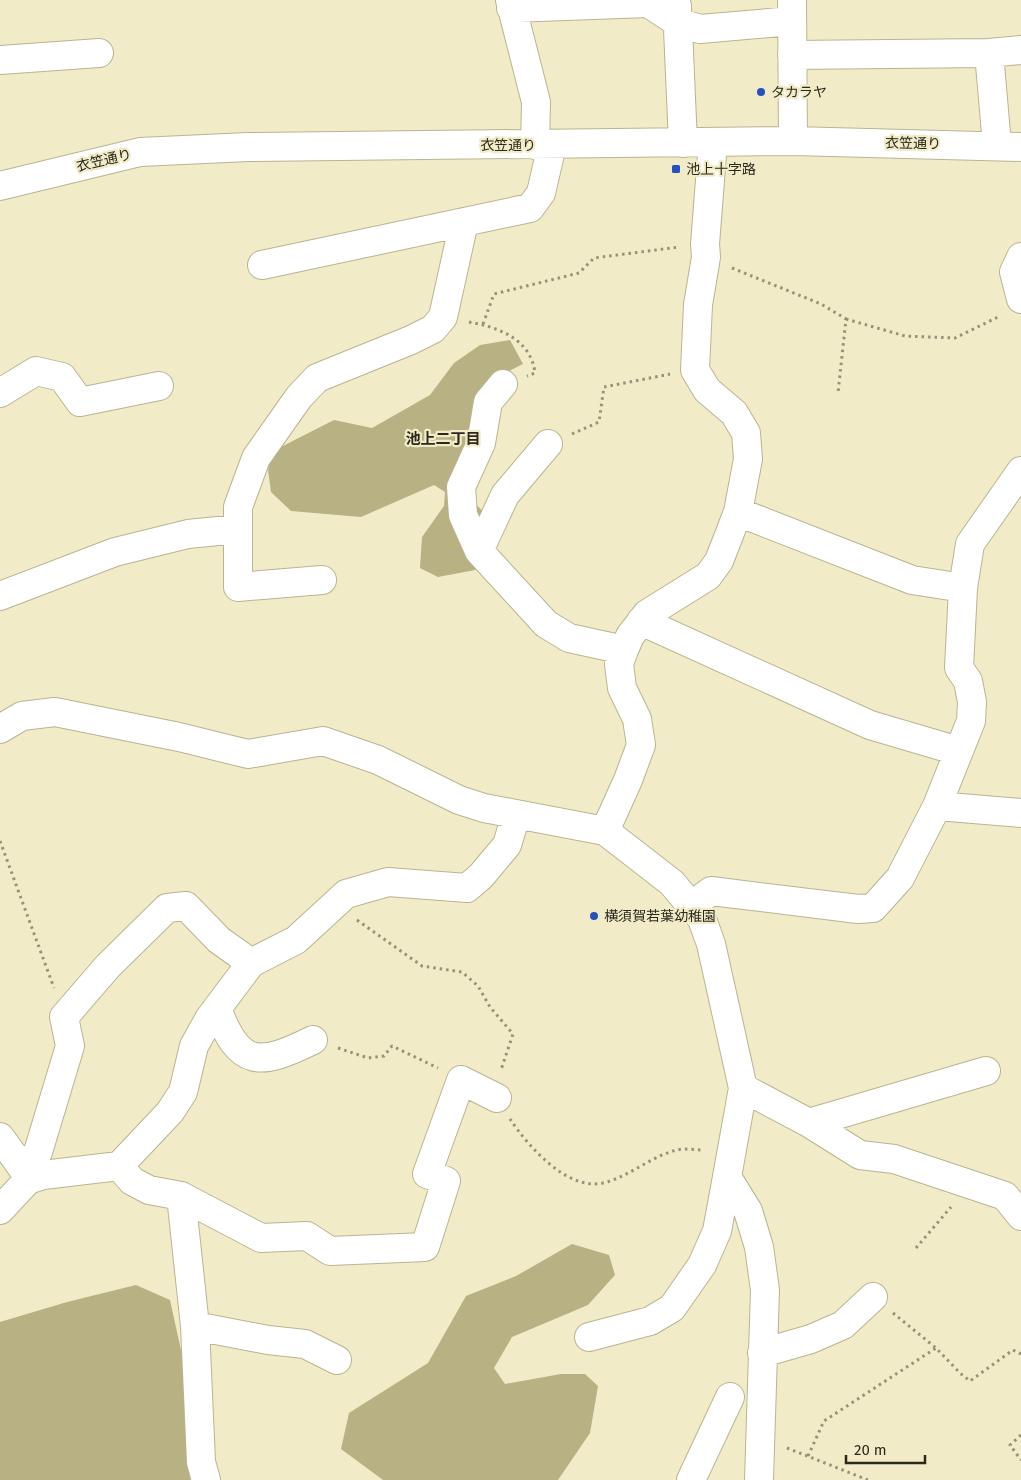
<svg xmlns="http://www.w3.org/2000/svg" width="1021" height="1480" font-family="'Fira Sans','Noto Sans JP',sans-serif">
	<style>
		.forest { fill: #b8b183 }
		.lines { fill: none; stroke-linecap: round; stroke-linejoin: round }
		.minor-casing { stroke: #b9b492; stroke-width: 30 }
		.path { stroke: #969279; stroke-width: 3; stroke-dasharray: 2.5 4; stroke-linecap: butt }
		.minor { stroke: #fff; stroke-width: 28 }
		.poi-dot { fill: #2551bf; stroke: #f1ebc8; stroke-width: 2 }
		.labels { text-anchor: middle; stroke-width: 4.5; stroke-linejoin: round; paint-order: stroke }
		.poi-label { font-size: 14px; fill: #2b291c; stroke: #f1ebc8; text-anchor: start }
		.street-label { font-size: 14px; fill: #2b291c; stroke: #f1ebc8 }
		.neighbourhood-label { font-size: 15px; font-weight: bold; fill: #2b291c; stroke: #f1ebc8 }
	</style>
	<rect width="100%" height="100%" fill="#f1ebc8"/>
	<!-- forest -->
	<path class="forest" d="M510 340 523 364 499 376 468 496 494 523 496 543 475 570 438 577 420 568 422 537 444 506 445 492 434 485 361 517 291 511 271 492 268 470 273 451 334 420 372 428 430 395 454 363 480 345Z
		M572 1244 609 1255 615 1275 588 1305 512 1337 494 1368 505 1384 561 1374H585L598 1386 590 1433 558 1480H383L341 1449 349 1413 428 1363 466 1296 516 1276Z
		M136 1285 170 1300 184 1364 190 1480H0V1322L67 1302Z"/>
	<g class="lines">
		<defs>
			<path id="minor" d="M510 0 536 102 535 145
				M792 0 793 141
				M677 6 683 143
				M511 8 648 3 677 22 700 29 792 21
				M989 53 997 145
				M792 55 989 53 1021 50
				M0 60 99 53
				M0 186 140 152 248 147 793 141 1021 147
				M1021 257 1014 272 1021 299
				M262 265 530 208 541 193 552 145
				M503 384 488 402 481 443 461 487 463 515 479 551 546 624 569 638 624 650
				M0 393 36 371 62 377 80 402 159 386
				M738 512 912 580 963 588
				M238 529V507L256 458 299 397 317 378 411 340 433 329 443 317 464 222
				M479 551 505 495 548 444
				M0 596 115 552 188 534 238 529V587L322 580
				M641 621 870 725 958 751
				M0 729 22 716 55 712 179 737 248 754 323 741 378 760 459 800 484 808 605 831 672 883 702 919 711 944 743 1088 727 1177 717 1231 702 1265 672 1308 650 1321 589 1337
				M937 806 1021 813
				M605 831 628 780 641 745 637 719 622 688 619 664 624 650 630 636 647 614 708 576 719 561 738 512 748 459 746 433 734 413 707 390 695 370 698 305 706 257 705 244 713 142
				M691 906 711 891 858 909 873 908 900 878 937 806 971 721 972 702 968 681 959 668 963 588 970 544 1021 471
				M217 1008C239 1069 260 1066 313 1040
				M743 1088 809 1123 860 1155 894 1159 1005 1196 1021 1216
				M809 1123 986 1071
				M0 1137 23 1169 28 1180
				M119 1166 132 1181 149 1190 181 1196 261 1238 307 1236 330 1251 425 1247 446 1181 427 1174 461 1080 497 1098
				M23 1169 38 1152 70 1046 64 1017 108 966 167 908 186 906 219 940 251 963
				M727 1177 748 1211 759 1247 765 1290 759 1480
				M181 1196 195 1326 201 1462 206 1480
				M0 1210 28 1180 43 1175 119 1166 170 1112 183 1092 194 1046 209 1019 251 963 296 940 346 894 388 882 467 888 481 876 507 845 516 815
				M195 1326 268 1340 305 1344 337 1360
				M762 1353 811 1339 843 1325 873 1297
				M691 1480 730 1397"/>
		</defs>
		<!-- minor casing -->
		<use href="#minor" class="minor-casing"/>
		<!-- path -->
		<path class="path" d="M732 268 821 304 846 319 838 393
			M846 319 905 336 955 338 1000 316
			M469 322C498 327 531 339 535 373L527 376
			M483 324 494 294 579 273 594 258 679 247
			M572 434 599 422 604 387 670 374
			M0 841 54 988
			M357 920 422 966 462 972 478 986 490 1007 513 1034 501 1070
			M338 1048 368 1058 384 1056 392 1046 438 1068
			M510 1119C528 1146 567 1191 603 1183 629 1177 651 1156 677 1150 685 1148 695 1150 704 1150
			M916 1248 951 1207
			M893 1313 936 1348 960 1373 970 1381 1013 1350 1021 1354
			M1021 1435 1010 1445 1021 1460
			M787 1448 868 1480
			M808 1456 824 1421 936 1348"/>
		<!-- minor -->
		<use href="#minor" class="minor"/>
	</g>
	<!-- markers -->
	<g class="poi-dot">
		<circle cx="761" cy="92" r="5"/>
		<rect x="671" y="164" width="10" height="10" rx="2.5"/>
		<circle cx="594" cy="916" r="5"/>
	</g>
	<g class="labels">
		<!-- poi labels -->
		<g class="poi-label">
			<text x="771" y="97">タカラヤ</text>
			<text x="686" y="174">池上十字路</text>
			<text x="604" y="921">横須賀若葉幼稚園</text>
		</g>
		<!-- street labels -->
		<g class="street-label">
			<text transform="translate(913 143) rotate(1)" y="5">衣笠通り</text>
			<text x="508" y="150">衣笠通り</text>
			<text transform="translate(104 160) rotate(-13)" y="5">衣笠通り</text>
		</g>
		<!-- neighbourhood labels -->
		<g class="neighbourhood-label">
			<text x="443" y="444">池上二丁目</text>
		</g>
	</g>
	<!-- scale -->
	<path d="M846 1455v8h79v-8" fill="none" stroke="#2b291c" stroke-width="2.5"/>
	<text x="854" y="1455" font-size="15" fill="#2b291c" stroke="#f1ebc8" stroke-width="4" paint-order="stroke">20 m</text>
</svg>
